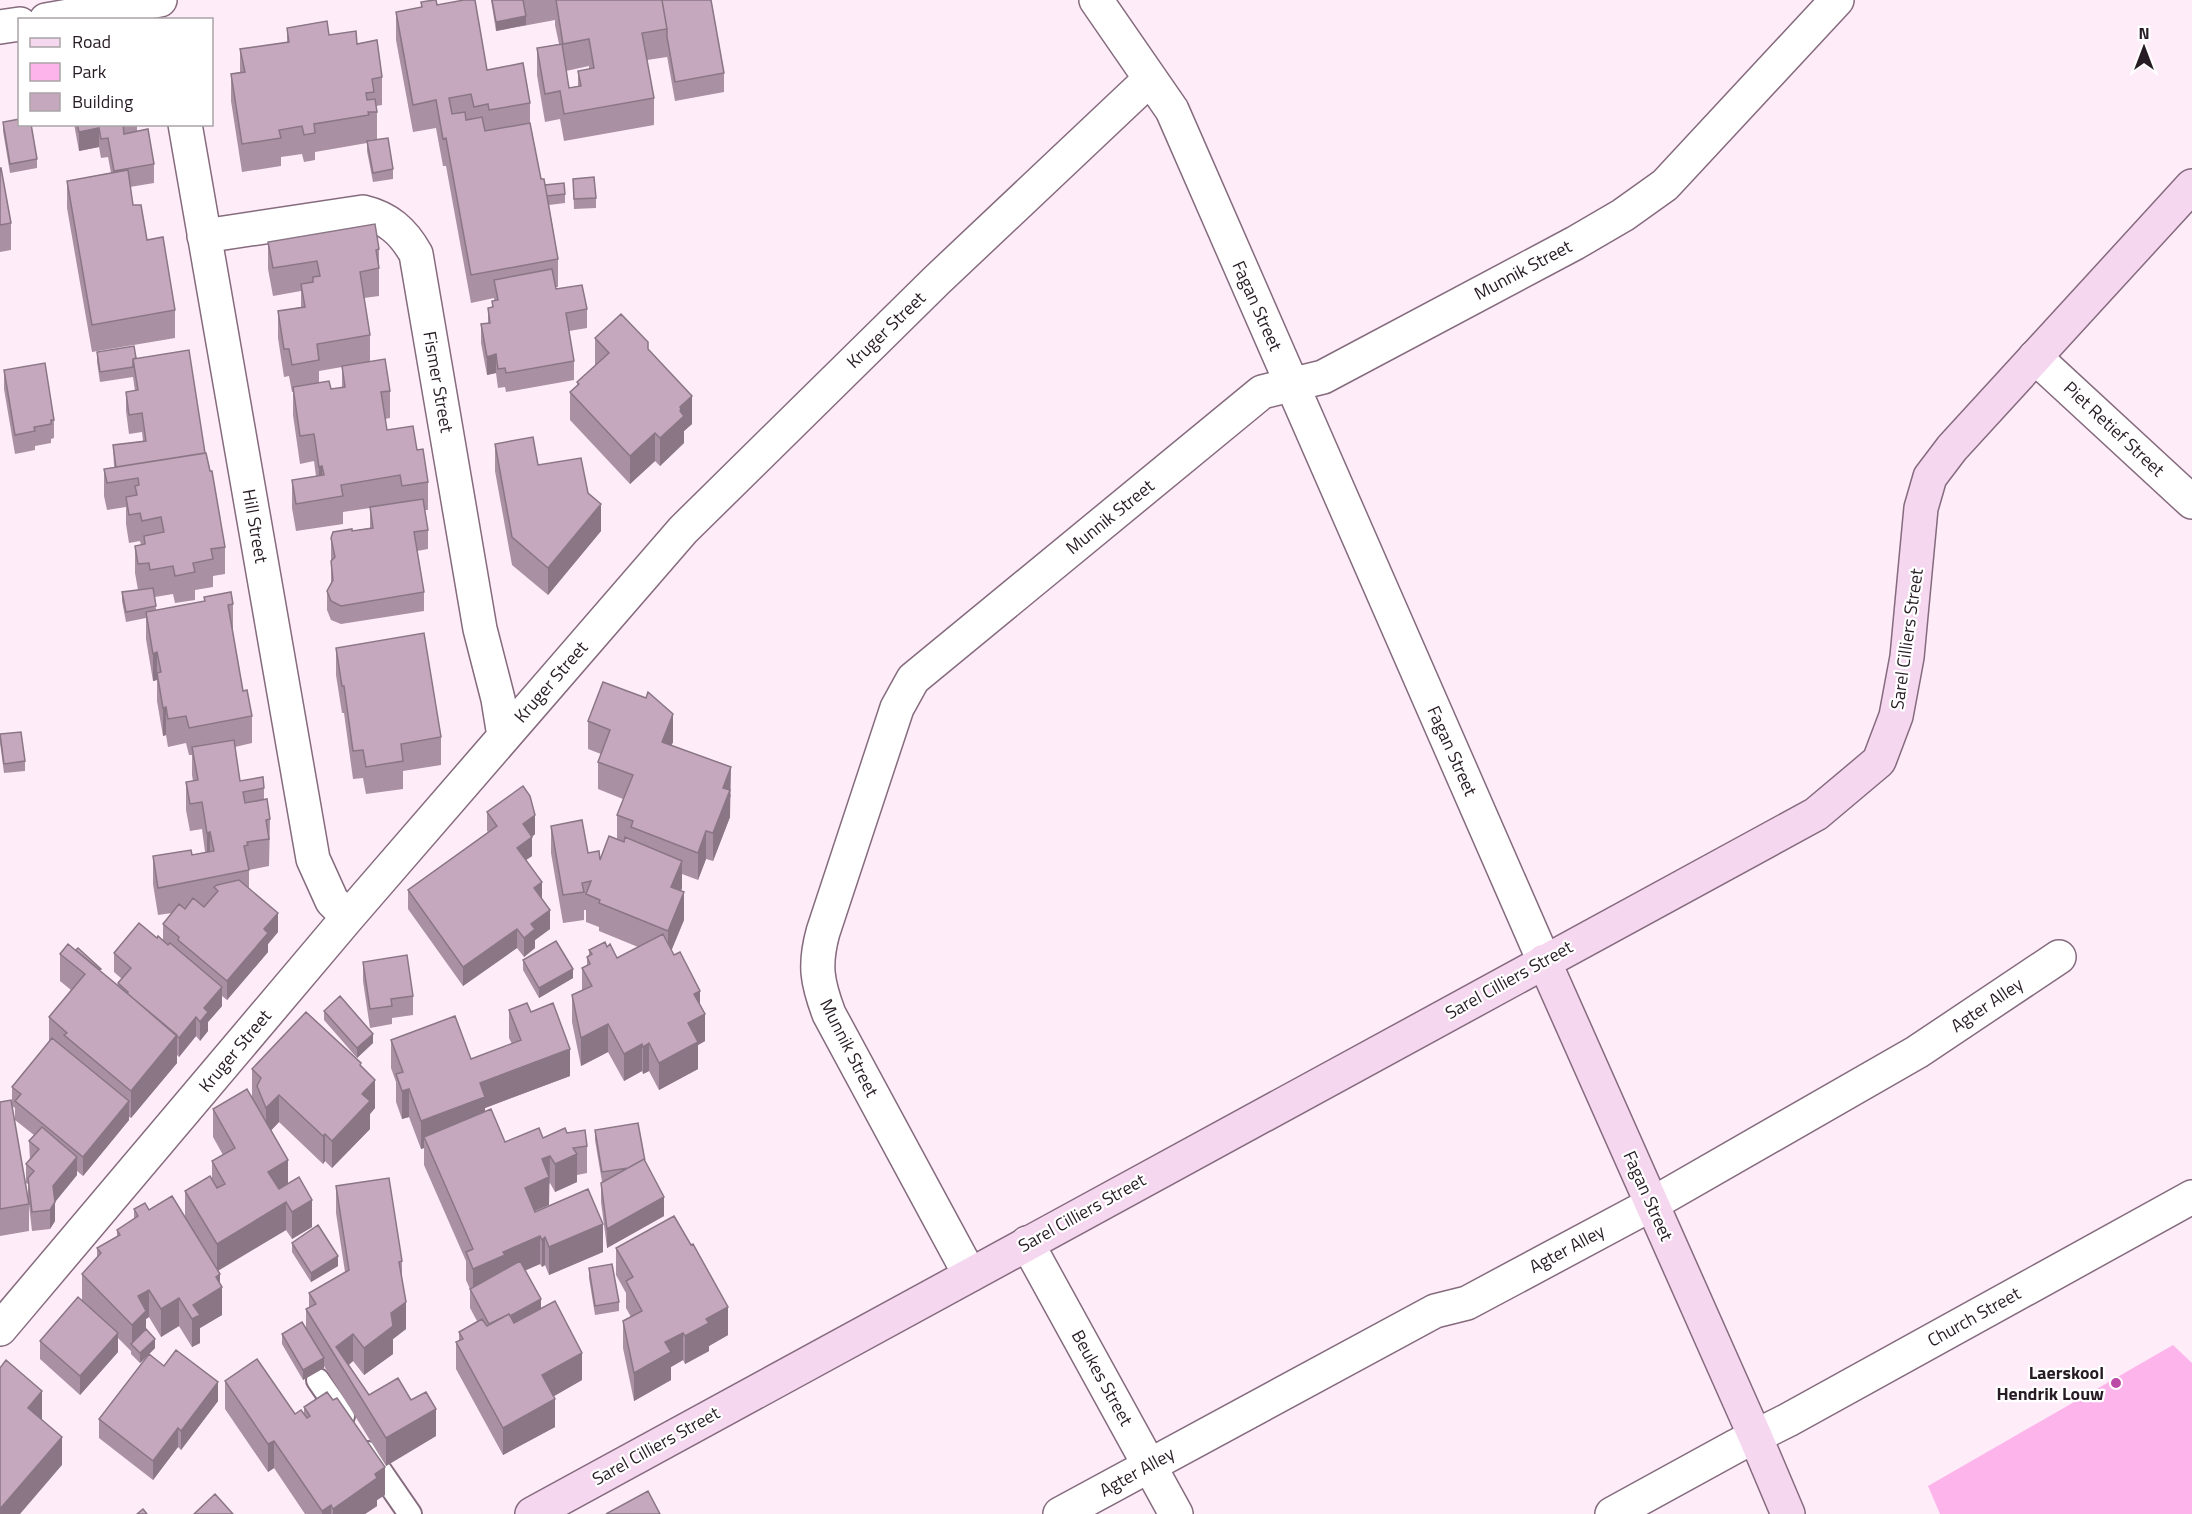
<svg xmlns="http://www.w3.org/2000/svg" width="2192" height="1514" font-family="'Titillium Web',sans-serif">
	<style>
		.green { fill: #fdb4eb }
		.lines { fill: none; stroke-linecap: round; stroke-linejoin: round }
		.lane-casing { stroke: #856b7e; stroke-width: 26 }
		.street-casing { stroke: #856b7e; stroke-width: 36 }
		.secondary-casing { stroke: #856b7e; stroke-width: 36 }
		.lane { stroke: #fff; stroke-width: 22 }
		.street { stroke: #fff; stroke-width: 33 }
		.secondary { stroke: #f6d7f0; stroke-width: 33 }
		.wall { fill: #a990a3; fill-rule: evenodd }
		.shaded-wall { fill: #8a7685 }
		.building { fill: #c5a8be; stroke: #8a7685; stroke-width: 1.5 }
		.poi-dot { fill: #ba4aa6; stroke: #fff; stroke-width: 2 }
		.labels { text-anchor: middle; stroke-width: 4.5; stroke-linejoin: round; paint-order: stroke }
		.street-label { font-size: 18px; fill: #271c24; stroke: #fff }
		.poi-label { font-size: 18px; font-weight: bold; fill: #271c24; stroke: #fff; text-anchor: end }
	</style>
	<rect width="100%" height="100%" fill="#ffecf9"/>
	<!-- green -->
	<path class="green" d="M2173 1345 2192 1363V1514H1940L1928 1486Z"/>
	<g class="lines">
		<defs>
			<path id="lane" d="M318 1380 343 1416
				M368 1453 410 1514"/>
			<path id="street" d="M1096 0 1172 110 1544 961
				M46 20 160 0
				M0 27 20 24
				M185 124 313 859 332 901 348 917
				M204 236 363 212C388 218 403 231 416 254L480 629 498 699 504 736
				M2035 357 2192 502
				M1027 1243 1176 1514
				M970 1275 829 1014C817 982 814 965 823 932L897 708 913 679 1262 392 1323 377 1575 243 1623 215 1665 185 1837 0
				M0 1329 348 917 683 530 937 280 1150 79
				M1060 1514 1435 1311 1467 1303 1652 1204 1917 1052 2059 957
				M1612 1514 1736 1446 1788 1420 2192 1197"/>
			<path id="secondary" d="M1544 961 1755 1436 1788 1514
				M532 1514 1816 814 1879 761 1896 716 1907 657 1921 508 1930 477 1952 448 2192 186"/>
		</defs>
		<!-- lane casing -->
		<use href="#lane" class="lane-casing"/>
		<!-- street casing -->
		<use href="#street" class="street-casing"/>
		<!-- secondary casing -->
		<use href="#secondary" class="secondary-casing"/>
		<!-- lane -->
		<use href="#lane" class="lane"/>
		<!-- street -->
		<use href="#street" class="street"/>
		<!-- secondary -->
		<use href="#secondary" class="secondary"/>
	</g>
	<!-- wall -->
	<path class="wall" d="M491 0H711L724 73V92L675 101 667 56V57L647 60 654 98V125L564 141 560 119 545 122 537 75V48L559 44 555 25V20L496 31ZM589 66V69L578 71V86L569 88 566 71Z
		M421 2 437 5 487 70 530 103V123L541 179 545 185 565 194V203L549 205 558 259V287H555L556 289 587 309V328L569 331 574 361V380L506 392 505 387 498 388 496 373 487 375 481 343V324L488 323V308L492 307V301L494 300V298L471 303 446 166H443L436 128 413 132 396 40V12L421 8Z
		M287 28 329 35 357 44 382 77V105L376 106 377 112V139L369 140V141L393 169V179L373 182 367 151V143L315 152V160L304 162 302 154 281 157V166L242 172 231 101V74L240 72V49L287 42Z
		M3 122 37 159V168L10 173 3 131Z
		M74 124H137V131L154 164V183L130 187 133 205 175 310V338L92 352 67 208V181L111 173 108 157 101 158 99 147 79 151Z
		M0 168 11 223V250L0 252Z
		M573 179 596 198V208L574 209Z
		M268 242 379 249V296L364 298 370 335V362L390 391V418L385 419 387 430 417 450 428 482V510H425L428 530V549L417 551 424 592V611L341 624 331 620 327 610V591L331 583V538L352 531 370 528V508L343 512V524L296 531 292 508V480L316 476 314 461 300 464 293 415V392H292L289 376 284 377 278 338V311L301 307V291L273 296 268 269ZM342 367V388L331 389 319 383V371Z
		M595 338 648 349 692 424 684 431V443L660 466 655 461 630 484 570 420V392L577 385V382L595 366Z
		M97 352 136 358 205 453 225 547V574L213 576V587L195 590V600L175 603 173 594 155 597 156 610 204 601V597L233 604V631L232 632 243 691 252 716V743L235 747 240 781 264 788V799L270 819 269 866 249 870V889L278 932 268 944V952L227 1000 222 996V1006L208 1022V1031L200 1041 196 1036 179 1057 177 1055V1063L131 1118 129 1117V1120L83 1176 77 1171V1175L55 1202V1221L50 1229 32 1231 29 1205V1231L0 1236V1102L28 1199V1184L26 1183V1164L30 1160 29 1141 34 1135 15 1120V1108L12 1106V1087L49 1043V1017L71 990 60 981V954L101 972 118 985V983L122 979 114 972V953L157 938 163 940V924L172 913 158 915 153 884V856L192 855 205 852 202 829 190 831 186 810V782L193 781 192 775V755H189L186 743 168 747 166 735 163 736 157 701V680L153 681 146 639V618L126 622 122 601V592L138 590 135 573V546L141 545 140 541 129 543 126 524V507L107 510 104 496V469L114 467 113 445 143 441 142 432 129 434 126 411V392L135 391 133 377 100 382 97 362Z
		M4 370 54 420V438L51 439V443L35 446V450L15 454 4 389Z
		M495 444 538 465 588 493 601 531 548 595 512 565 495 471Z
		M336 648 441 737V765L403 771V789L366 794 363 778 353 779 344 713H342L336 675Z
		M588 721 673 742 671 745 731 795 730 798V817L713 861 706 859 698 880 682 874V888L681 891 684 920 671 950 700 1005 705 1041 698 1045V1069L659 1090 649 1071 643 1074 642 1071 624 1081 608 1052 581 1066 572 1022V995L582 991V968L587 966V957L589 955V950L607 947 617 958 638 947 599 931V927L586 922V910H584V920L563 923 551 853V826L588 853 600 860 617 839V815L623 799 598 789V762L601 754 588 749Z
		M0 734 25 761V771L4 773 0 743Z
		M487 812 535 834 532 837V856L526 860 542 900 550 929 535 940V948L524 957 517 948 463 986 408 909V890L488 832 487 831Z
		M523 960 573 978 539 998 523 970Z
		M363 962 413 996V1015L392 1018V1024L370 1028 363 981Z
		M509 1010 531 1012 570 1076 485 1108V1112L505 1142 543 1138 567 1133 587 1146V1173L577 1175V1182L555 1192 550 1183 549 1184V1205L535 1211V1212L603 1252 549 1275 545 1265 542 1267 540 1264 525 1270 541 1309 582 1380 554 1396 555 1427 503 1455 456 1369V1342L459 1341V1332L477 1321 470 1308V1289L466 1280V1261L424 1165V1148L421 1149 409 1117 402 1119 396 1102V1082L391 1068V1040L471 1059 512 1044 509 1038Z
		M324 1011 373 1043 357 1058 324 1020Z
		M361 1067 375 1108 370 1114V1129L332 1168 325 1161 323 1164 279 1122 271 1130 288 1184 312 1227 292 1239 286 1230 218 1271 222 1315 200 1328V1343L192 1347 179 1326 161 1337 149 1317 146 1319V1329L155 1348 140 1363 131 1354V1351L118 1338V1352L80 1395 40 1359V1341L82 1301V1274L97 1257V1248L117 1236V1230L134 1219V1209L149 1210 185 1218V1191L212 1179V1161L223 1155 213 1137V1109L252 1096V1069Z
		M595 1130 645 1161 664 1216 607 1248 601 1202V1183L602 1182 595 1140Z
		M336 1186 402 1261V1282L406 1329 393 1339V1354L364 1375 353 1361 349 1365 369 1395 411 1400 436 1436 386 1466 324 1366V1368L303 1380 282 1344V1334L306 1328V1309L309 1307V1293L345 1272 336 1213Z
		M292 1243 338 1266 311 1282 292 1252Z
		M616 1248 728 1335 709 1346V1351L685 1364 683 1360 671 1367V1380L634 1401 623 1348V1321L631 1317 626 1308V1293L616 1275Z
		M589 1268 619 1302V1311L595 1315 589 1278Z
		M164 1366 218 1401 181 1450 178 1447 153 1480 99 1438V1419Z
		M225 1381 295 1414 304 1415V1407L385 1495 377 1500V1506L365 1514H305L274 1468 268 1472 225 1409Z"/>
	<!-- shaded-wall -->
	<path class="shaded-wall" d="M526 16V25L496 31V22Z
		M99 128V147L79 151V132Z
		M496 354V373L487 375V357Z
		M692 396V424L684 431V443L660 466V438L680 407Z
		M655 433V461L630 484V456Z
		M322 466V494H319V467Z
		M601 504V531L548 595V568Z
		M157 652V676V673V680L153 681V654Z
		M166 707V735L163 736V708Z
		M673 714V742L662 769V742Z
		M731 767 730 817 713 861V833L723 788Z
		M535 815V834L524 843 532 837V856L517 866V848L523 824Z
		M706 831V859L698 880V853Z
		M210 832V859L207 860V833Z
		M682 861V888L671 915V887Z
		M542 882V901L534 888Z
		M684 892V920L668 959V931Z
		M550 910V929L535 940V948L524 957V938L531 924Z
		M278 913V932L268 944V952L227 1000V981L264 929Z
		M517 929V948L463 986V967Z
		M573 969V978L539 998V988Z
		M222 987V1006L208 1022V1031L200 1041V1022L204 1008Z
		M700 991V1016L705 1014V1041L698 1045V1069L659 1090V1063L688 1023 694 994Z
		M196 1017V1036L179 1057V1038Z
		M608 1024V1052L581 1066V1038Z
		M373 1034V1043L357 1058V1048Z
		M177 1035V1063L131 1118V1091Z
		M649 1043V1071L643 1074V1047Z
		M642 1044V1071L624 1081V1054Z
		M570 1049V1076L485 1108V1124L424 1137V1148L421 1149V1121L480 1083Z
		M375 1080V1108L370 1114V1129L332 1168V1141L362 1094Z
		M409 1089V1117L402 1119V1091Z
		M279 1095V1122L266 1136V1108Z
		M129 1101V1120L83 1176V1157Z
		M325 1134V1161L323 1164V1136Z
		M577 1154V1182L555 1192V1164Z
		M550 1156 549 1205 525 1215V1188L542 1159Z
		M77 1157V1175L55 1202V1221L50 1229V1210L53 1186Z
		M288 1160V1187L268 1199V1172Z
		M664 1197V1216L607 1248V1229Z
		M312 1200V1227L292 1239V1212Z
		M286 1202V1230L217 1271V1244Z
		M603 1224V1252L549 1275V1247Z
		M540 1236V1264L473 1294V1269L503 1252Z
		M545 1237V1265L542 1267V1240Z
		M338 1256V1266L311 1282V1273Z
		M220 1274V1289L222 1287V1315L200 1328V1343L192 1347V1319L193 1305 216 1277Z
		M149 1290V1317L146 1319V1338L132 1346V1325L138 1296Z
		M179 1298V1326L161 1337V1309Z
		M541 1299V1317L491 1345V1327Z
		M406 1302V1329L393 1339V1354L364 1375V1348L391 1313Z
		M728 1307V1335L709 1346V1351L685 1364V1336L706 1319Z
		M118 1333V1352L80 1395V1376Z
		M683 1333V1360L671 1367V1380L634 1401V1373L665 1342Z
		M353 1334V1361L343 1369 336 1347Z
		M155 1339V1348L140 1363V1353Z
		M582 1353V1380L542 1403V1375Z
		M324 1358V1368L303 1380V1370Z
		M218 1382V1401L181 1450V1431Z
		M42 1391V1419L28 1436V1408Z
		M555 1399V1427L503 1455V1428Z
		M436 1409V1436L386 1466V1438Z
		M178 1428V1447L153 1480V1461Z
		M62 1437V1465L20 1514H0V1509Z
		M274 1441V1468L268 1472V1444Z
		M385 1467V1495L377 1500V1506L365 1514H333V1509L375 1474Z
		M331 1505V1514H322V1511Z"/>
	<!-- building -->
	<path class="building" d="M434 0H436L437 5 464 0H475L487 70 523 63 530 103 489 110 488 104 474 107 471 94 449 98 452 114 465 112 466 120 482 117 485 131 530 123 541 179H544L558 259 471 275 446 138 443 139 436 100 413 105 396 12 422 7 421 2Z
		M492 0H523L526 16 496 22Z
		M556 0H662L667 29 642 33 654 98 564 114 560 91 545 94 537 48 562 44 569 88 581 86 578 71 594 68 589 39 563 44Z
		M662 0H711L724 73 675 82 667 37V29Z
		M327 21 329 35 356 31 357 44 377 40 382 77 372 79 374 92 366 93 367 100 375 99 377 112H368L369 115 314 124 315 133 304 135 302 126 279 130 281 138 242 144 231 74 245 72 240 49 289 42 287 28Z
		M20 119V124H31L37 159 10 164 3 122Z
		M77 124H123L124 134 148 129 154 164 114 171 108 138 101 139 99 128 79 132Z
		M388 138 393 169 373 173 367 141Z
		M0 168H1L11 223 0 225Z
		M128 170 133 205H141L147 240 163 237 175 310 92 325 67 181Z
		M594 177 596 198 574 199 573 179Z
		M564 183 565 194 547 196 545 185Z
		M375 224 379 249 376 250 379 268 360 272 370 335 317 344 319 360 292 365 289 349H284L278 311 305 307 301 284 313 282V277L320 276 317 261 273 268 268 242Z
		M552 269 556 289 582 285 587 309 566 313 574 361 506 373 505 368 498 369 496 354 487 357 481 324 490 323 488 308 493 307 492 301 498 300 494 280Z
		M621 314 648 342V349L692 396 680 407 681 409 680 411 684 416 660 438 655 433 630 456 570 392 579 384 577 382 609 353 595 338Z
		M134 346 136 358 133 359V367L100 372 97 352Z
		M189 350 205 453 116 467 113 445 146 441 142 413 129 415 126 392 138 390 133 359Z
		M385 359 390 391 381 392 387 430 413 426 417 450 423 449 428 482 402 486 400 475 341 485 343 496 296 504 292 480 324 475 322 466 319 467 314 434 300 436 293 387 329 381 331 389 345 387 342 366Z
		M45 363 54 420H51V424L34 427 35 431 15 435 4 370Z
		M533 437 538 465 581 458 588 493 601 504 548 568 512 537 495 444Z
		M206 453 210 471H212L225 547 211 549 213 559 193 563 195 572 175 576 173 566 150 570 149 563 138 564 135 546 145 544 144 536 164 532 161 517 142 521 140 513 129 515 126 497 137 495 135 486 139 485 138 478 107 483 104 469Z
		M423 499 428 530 414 532 424 592 341 606 331 601 327 591 333 580 331 561 335 557 331 538 333 532 352 529V531L373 528 370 507Z
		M153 588 156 606 126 612 122 592Z
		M231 592 233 604 228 605 243 691 247 690 252 716 189 728 186 716 168 719 166 707 163 708 157 673 161 672 157 652 153 654 146 612 205 601 204 597Z
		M424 633 441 737 401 744 403 761 366 767 363 750 353 751 344 686H342L336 648Z
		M603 682 646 698 648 692 673 714 662 742 731 767 723 788 730 790 713 833 706 831 698 853 631 827 633 821 617 815 633 775 598 762 610 730 588 721Z
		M21 732 25 761 4 764 0 734Z
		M234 740 240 781 263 777 264 788 243 792 245 803 267 799 270 819 266 820 269 839 247 842 248 845 244 846 249 870 158 888 153 856 191 850 192 855 214 851 210 832 207 833 202 802 190 804 186 782 198 780 192 747Z
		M523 786 530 796 535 815 523 824 532 837 517 848 542 882 534 888 550 910 531 924 535 929 524 938 517 929 463 967 408 890 497 826 487 812Z
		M582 820 588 853 599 851 600 860 609 836 624 842 625 837 682 861 671 887 684 892 668 931 599 903 600 900 586 894 591 881 582 883 584 892 563 895 551 826Z
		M239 880 278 913 264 929 268 933 227 981 178 940 179 937 163 924 179 904 185 909 193 898 204 907 218 891 214 887 217 885Z
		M139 923 157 938 158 936 168 945 170 943 222 987 204 1008 208 1012 200 1022 196 1017 179 1038 127 993 128 992 118 983 131 968 114 953Z
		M663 934 674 955 680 952 700 991 694 994 705 1014 688 1023 698 1042 659 1063 649 1043 643 1047 642 1044 624 1054 608 1024 581 1038 572 995 592 986 582 968 590 964 587 957 592 954 589 950 605 942 607 947 610 944 617 958Z
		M556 941 573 969 539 988 523 960Z
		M68 944 177 1035 131 1091 64 1035 67 1033 49 1017 85 974 60 954Z
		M78 948 101 969 100 970 76 950Z
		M407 955 413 996 391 999 392 1006 370 1009 363 962Z
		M340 996 373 1034 357 1048 324 1011Z
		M527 1003 531 1012 553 1003 570 1049 480 1083 485 1097 421 1121 409 1089 402 1091 396 1074 403 1072 391 1040 455 1016 471 1059 521 1040 509 1010Z
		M306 1012 361 1063 360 1065 375 1080 362 1094 370 1101 332 1141 325 1134 323 1136 279 1095 266 1108 257 1086 261 1078 252 1069Z
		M52 1038 129 1101 83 1157 15 1101 21 1094 12 1087Z
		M247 1089 288 1160 268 1172 279 1189 299 1177 312 1200 292 1212 286 1202 217 1244 185 1191 210 1176 217 1188 225 1184 212 1161 235 1148 213 1109Z
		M11 1100 29 1204 0 1209V1102Z
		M491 1109 505 1142 539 1128 543 1138 565 1128 567 1133 585 1130 587 1146 573 1148 577 1154 555 1164 550 1156 542 1159 549 1177 525 1188 535 1212 588 1189 603 1224 549 1247 545 1237 542 1240 540 1236 503 1252 505 1255 473 1269 466 1252 473 1249 424 1137Z
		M638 1123 645 1161 644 1159 628 1168 602 1172 595 1130Z
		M42 1127 77 1157 53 1186 55 1202 50 1210 32 1212 28 1178 34 1171 26 1164 39 1149 29 1141Z
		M644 1159 664 1197 607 1229 601 1183Z
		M389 1178 402 1261 399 1262 406 1302 391 1313 393 1326 364 1348 353 1334 336 1347 369 1395 398 1378 411 1400 426 1392 436 1409 386 1438 306 1309 316 1304 309 1293 349 1270 336 1186Z
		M172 1196 220 1274 216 1277 222 1287 193 1305 200 1315 192 1319 179 1298 161 1309 149 1290 138 1296 146 1311 132 1325 82 1274 101 1253 97 1248 120 1235 117 1230 138 1216 134 1209 145 1203 149 1210Z
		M674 1216 691 1245 693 1244 728 1307 706 1319 709 1323 685 1336 683 1333 665 1342 671 1352 634 1373 623 1321 642 1311 626 1281 633 1277 616 1248Z
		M318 1225 338 1256 311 1273 292 1243Z
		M520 1261 541 1299 510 1316 509 1314 489 1324 470 1289Z
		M612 1264 619 1302 595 1306 589 1268Z
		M78 1297 118 1333 80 1376 40 1341Z
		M555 1301 582 1353 542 1375 555 1399 503 1428 456 1342 463 1339 459 1332 482 1319 487 1326 509 1314 514 1323Z
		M302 1322 324 1358 303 1370 282 1334Z
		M146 1329 155 1339 140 1353 131 1344Z
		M176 1350 218 1382 181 1431 178 1428 153 1461 99 1419 149 1354 164 1366Z
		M257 1359 295 1414 301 1410 307 1418 310 1416 304 1407 327 1392 333 1400 337 1398 385 1467 375 1474 377 1478 333 1509 331 1505 322 1511 274 1441 268 1444 225 1381Z
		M6 1360 42 1391 28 1408 62 1437 0 1509V1368Z
		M648 1491 660 1514H606Z
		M215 1494 233 1514H194Z
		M143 1509 147 1514H137Z"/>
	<!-- markers -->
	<circle class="poi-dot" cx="2116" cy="1383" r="6"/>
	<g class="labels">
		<!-- street labels -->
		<g class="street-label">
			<text transform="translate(1523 270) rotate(-28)" y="6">Munnik Street</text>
			<text transform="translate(1257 306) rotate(66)" y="6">Fagan Street</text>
			<text transform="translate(886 330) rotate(-44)" y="6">Kruger Street</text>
			<text transform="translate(438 382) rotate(80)" y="6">Fismer Street</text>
			<text transform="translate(2114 429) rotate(43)" y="6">Piet Retief Street</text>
			<text transform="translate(1110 517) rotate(-39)" y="6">Munnik Street</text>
			<text transform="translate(255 526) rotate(80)" y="6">Hill Street</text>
			<text transform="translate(1907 639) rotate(-82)" y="6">Sarel Cilliers Street</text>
			<text transform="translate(551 682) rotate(-49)" y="6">Kruger Street</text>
			<text transform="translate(1452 751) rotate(66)" y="6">Fagan Street</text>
			<text transform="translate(1509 980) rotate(-29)" y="6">Sarel Cilliers Street</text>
			<text transform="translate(1987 1005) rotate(-34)" y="6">Agter Alley</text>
			<text transform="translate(849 1048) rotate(63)" y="6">Munnik Street</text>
			<text transform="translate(235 1051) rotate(-50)" y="6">Kruger Street</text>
			<text transform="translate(1648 1196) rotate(66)" y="6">Fagan Street</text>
			<text transform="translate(1082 1213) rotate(-29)" y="6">Sarel Cilliers Street</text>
			<text transform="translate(1567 1249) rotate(-28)" y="6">Agter Alley</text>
			<text transform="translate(1974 1317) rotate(-29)" y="6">Church Street</text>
			<text transform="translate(1102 1378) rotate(61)" y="6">Beukes Street</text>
			<text transform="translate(656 1446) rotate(-29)" y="6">Sarel Cilliers Street</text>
			<text transform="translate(1137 1472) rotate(-29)" y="6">Agter Alley</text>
		</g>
		<!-- poi labels -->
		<g class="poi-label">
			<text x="2104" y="1379">Laerskool<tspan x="2104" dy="21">Hendrik Louw</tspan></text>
		</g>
	</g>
	<!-- legend -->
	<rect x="18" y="18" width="195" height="108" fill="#ffffff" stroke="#a9a4a7" stroke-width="1.5"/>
	<rect x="30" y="38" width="30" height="9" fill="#f6d7f0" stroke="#a9a4a7" stroke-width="1.5"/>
	<text x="72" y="48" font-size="18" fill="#271c24">Road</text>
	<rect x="30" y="63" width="30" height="18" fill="#fdb4eb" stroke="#a9a4a7" stroke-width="1.5"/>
	<text x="72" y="78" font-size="18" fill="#271c24">Park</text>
	<rect x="30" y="93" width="30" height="18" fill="#c5a8be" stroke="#a9a4a7" stroke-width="1.5"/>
	<text x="72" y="108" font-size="18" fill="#271c24">Building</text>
	<!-- north arrow -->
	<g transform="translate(2144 48)" stroke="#ffffff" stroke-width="4.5" paint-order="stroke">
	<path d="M0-4.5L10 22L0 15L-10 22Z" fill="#271c24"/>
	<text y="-9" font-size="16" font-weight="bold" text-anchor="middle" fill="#271c24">N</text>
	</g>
</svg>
